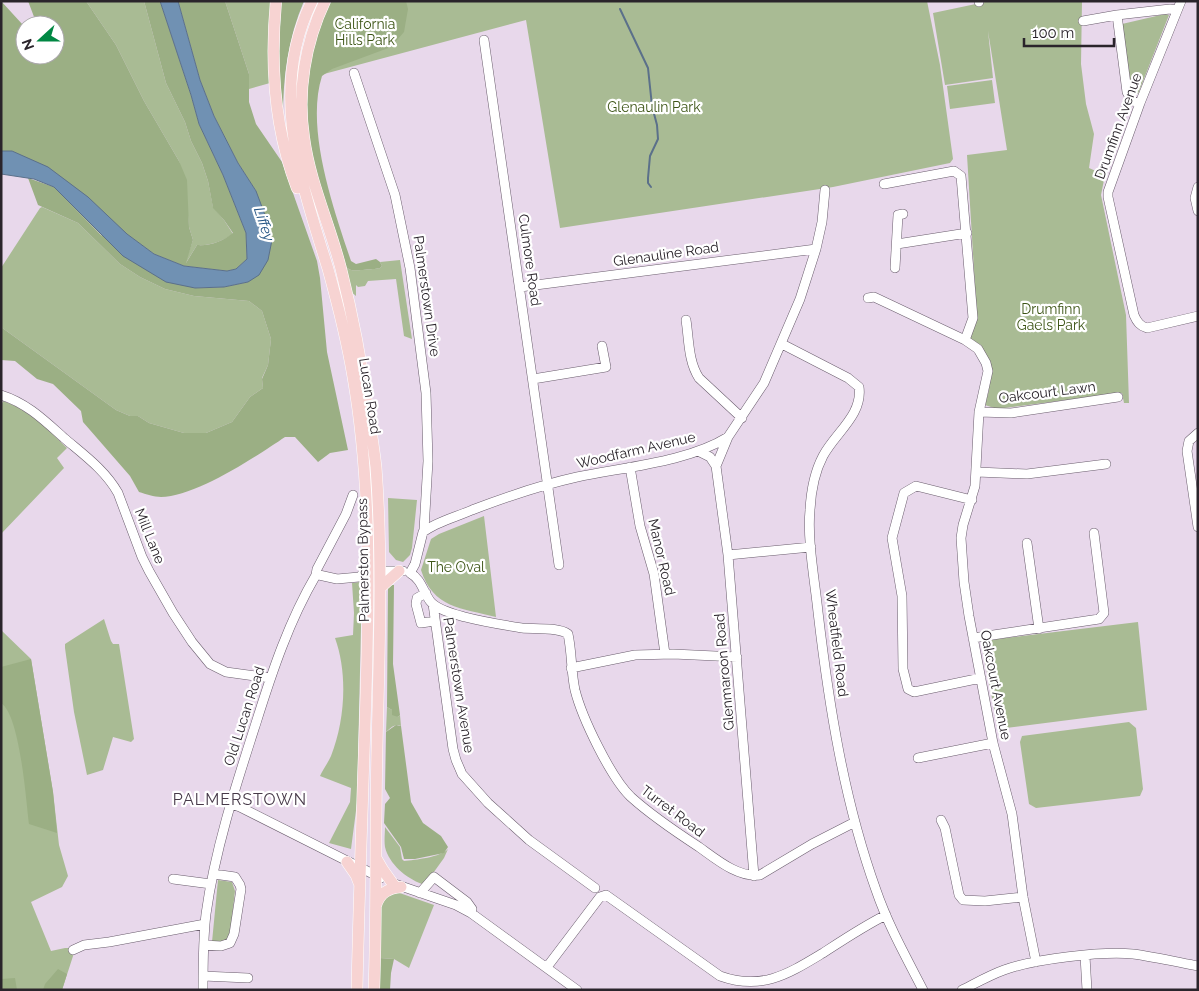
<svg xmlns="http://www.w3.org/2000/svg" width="1199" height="991" font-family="Raleway,sans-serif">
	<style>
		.green { fill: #a9bb94 }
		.forest { fill: #9baf84 }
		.water { fill: #7091b3; stroke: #5b708a }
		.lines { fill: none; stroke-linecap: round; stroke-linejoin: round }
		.stream { stroke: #5b708a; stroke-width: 2 }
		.minor-casing { stroke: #6a5d6d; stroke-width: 10 }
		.major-casing { stroke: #fff; stroke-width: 12 }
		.minor { stroke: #fff; stroke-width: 9 }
		.major { stroke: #f7d3d2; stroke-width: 11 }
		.labels { text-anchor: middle; stroke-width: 4.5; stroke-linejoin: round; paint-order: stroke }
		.park-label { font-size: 14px; fill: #3d5516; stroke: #fff }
		.street-label { font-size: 14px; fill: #2a242b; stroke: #fff }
		.water-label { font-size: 15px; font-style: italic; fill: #255584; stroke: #fff }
		.quarter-label { font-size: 16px; letter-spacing: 1px; fill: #473a49; stroke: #fff }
	</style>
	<rect width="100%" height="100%" fill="#e8d8eb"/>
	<!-- green -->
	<path class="green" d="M86 1H144L166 83 185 122 191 141 202 163 208 181 213 207 224 220 233 234C222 241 211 246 197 245L184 266 193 240 189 227 187 204 179 161 144 101 116 45Z
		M225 1H271L268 54 270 83 249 89V74Z
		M346 1H927L940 65 953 159 950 163 833 187 560 228 526 20 324 74 326 59Z
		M990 1H1082L1081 64 1086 104 1094 134 1089 168 1105 175 1101 195 1126 315 1129 403H1124L1122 393 997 409 985 405 989 390 990 370 988 359 981 345 970 339 977 320 967 155 1007 150 988 31 993 78 945 85 933 13Z
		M1165 14 1169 15 1138 94 1132 93 1122 24Z
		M992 80 995 103 950 109 947 86Z
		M42 207 78 223 120 264 140 277 165 289 194 296 249 301 262 311 271 339 268 365 262 378 263 388 250 397 232 422 206 433H184L149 423 138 416H130L116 410 1 327V268L40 208Z
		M400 260 412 339 404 336 396 279 368 281 365 286 358 287 356 285V296L349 290 344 266C346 267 348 269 351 270 353 271 377 269 380 268L382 266 380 262Z
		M3 401C29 410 48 429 67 448L57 458 64 468 1 534V406Z
		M388 498 417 500 412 548 410 555 403 562 396 560 389 552Z
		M484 516 496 617C461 608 433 608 421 570L431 539 439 534Z
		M360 582 362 584 357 803 351 849 329 843 350 802 351 788 320 776C323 769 328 763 331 756 345 720 348 674 335 638L353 635 354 613 352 583Z
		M104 619 111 641 113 644H119L134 739 131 742 113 737 103 770 87 775 74 712 65 648V644Z
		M1138 622 1147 710 998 729 982 647 984 643 989 640Z
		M1 630 31 659 53 792 59 845 68 876 62 887 31 902 51 951 65 948H71L74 953 62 990H1Z
		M387 707 392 710 393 713 398 717 400 715 401 726C395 723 391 728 386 732Z
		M1129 722 1136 728 1143 789 1140 796 1036 808 1029 804 1020 742 1022 736Z
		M385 827 400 847 402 859 404 861C415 860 441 857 448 849L444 858 426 883 422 884C406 878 389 864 385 847 384 841 385 833 385 827Z
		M218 880 232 882 235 891 230 937 224 942H212Z
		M391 890 434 905 409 968 394 959 380 958 381 904Z"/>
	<!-- forest -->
	<path class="forest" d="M1 1 23 25H25V55H55V25H26L36 22 28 1H86L116 45 144 101 179 161 187 180 189 227 193 240 186 263 197 245C211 246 223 241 233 233L224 220 213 208 208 181 202 163 191 141 185 122 166 83 144 1H160L191 95 199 124 223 175 246 233 247 259 236 269 227 271 184 266 154 254 12 151H1Z
		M178 1H225L249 74V102L256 124 282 162 317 261 320 278 327 352 348 450 330 453 318 462 295 437H285C257 456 195 497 161 497 154 497 146 494 139 492L130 476 83 422 81 411 53 384 37 379 15 361 1 360V327L116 410 130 416H138L149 423 184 433H206L232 422 250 397 263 388 262 379 268 365 271 339 262 311 249 301 194 296 165 289 140 277 120 264 78 223 38 205 28 178 54 187 101 235 195 288 224 287 248 282 256 191 238 163 214 116 200 80Z
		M281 1H304C288 38 283 77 283 117L278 78Z
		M331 1H406L408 9 404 32 391 47 332 69 322 76C305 129 334 210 351 261L356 264 376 259 380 262 382 266 380 268C377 269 353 271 351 270 348 269 346 267 344 266L313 167 305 108 313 43 321 20Z
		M388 585H394L393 664 400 715 398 717 392 715V710L387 707Z
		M31 659 53 792 57 833 29 824C26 800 20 715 1 703V667Z
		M396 725 401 726 411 802 423 823 441 836 448 847 444 853 415 859H404L401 847 384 823 385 804 390 798 385 789 386 732Z
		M380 958 394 959 391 973 390 990H380Z
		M58 969 67 974 62 990H43L45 984Z
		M15 978 17 990H1V979Z"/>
	<!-- water -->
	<path class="water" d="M160 1H178L200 80 214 116 238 163 256 191 265 215 272 240 268 260 259 275 248 282 224 287 195 288 166 282 123 256 54 187 34 179 1 174V151H12L48 167 88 197 127 234 154 254 184 266 227 271 236 269 247 259 246 233 223 175 199 124 191 95Z"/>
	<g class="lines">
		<!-- stream -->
		<path class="stream" d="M620 9 648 68 652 106 657 125 658 139 650 156 648 178V183L651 187"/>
		<defs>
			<path id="minor" d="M979 1V2
				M1181 1 1140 103 1108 192V197L1134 315C1137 322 1140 326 1147 328L1198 316
				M1083 21 1117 15
				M484 40 559 565
				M354 73 395 195 410 268 426 393 428 461 424 530
				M1140 103 1132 101 1127 92 1117 15 1170 9 1177 10
				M884 184 954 171 961 176 973 318 965 340
				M1198 187 1195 198 1198 211
				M897 244 967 233
				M895 268 898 215 903 214
				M520 287 816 249
				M868 298 874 297 891 305 965 340 978 349 986 363 988 371 979 412 975 486 963 525 961 538 964 582 969 616 993 743 1012 814 1023 897 1036 962
				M686 320C689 339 688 361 699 378L742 418
				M782 344 848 378 859 387C863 415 835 433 823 456 814 473 811 491 810 510 807 540 815 582 818 612 829 706 844 801 876 890 888 925 906 957 923 990
				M533 379 606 367 602 346
				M1 395C27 403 45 421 64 438 84 455 105 470 118 493L142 557 149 571 173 613 192 642 210 664 226 672 270 678
				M979 412 1011 413 1118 397
				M1198 433 1189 441 1187 451 1198 527
				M728 437C688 462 624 467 577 477 541 485 506 497 472 510 456 517 436 522 423 532L415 564 410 573C421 579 423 591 430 601 437 610 454 614 465 617 484 622 503 625 522 628 534 629 559 627 568 634 572 652 571 672 575 690 582 718 611 778 631 797 652 816 676 832 699 847 716 859 738 878 760 875L812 844 855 822
				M698 451 710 457 716 466
				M630 467 640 526 654 574 665 654
				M977 472 1027 474 1106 464
				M972 500 916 486 904 493 892 538 902 596 903 669 908 689 914 692 981 678
				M1027 543 1039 629
				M728 555 811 547
				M316 575H319L337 579 359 577 368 571H403
				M426 593 417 598 416 604 421 623 435 621
				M433 604 453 749 456 760 462 774 488 803 529 840 595 888
				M973 638 1099 619 1104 613 1094 533
				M571 668 635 655 673 654 737 657
				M918 758 993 743
				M231 804 240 807 381 878
				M941 820 945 828 959 895 963 900 985 901 1023 897
				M754 876 728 555 716 466 728 437 764 383 800 299 816 249 822 222 825 190
				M173 879 211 884
				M395 884 456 905 471 913 577 990
				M420 893 434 877 467 902 472 909 471 913
				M204 945 221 946 230 943 234 934 241 889 240 885 235 877 214 874
				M73 950 84 945 109 942 205 924
				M1085 956 1087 990
				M547 967 600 897 606 895 720 976C762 991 788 974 823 953 843 940 864 926 886 915
				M203 976 248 978
				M203 990C203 965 203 939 206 914 215 849 236 785 256 723 272 672 289 621 316 575L317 569 346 514 353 495
				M962 990C976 983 990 975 1004 970 1034 959 1102 951 1133 954 1155 957 1177 962 1198 966"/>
			<path id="major" d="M276 1C270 65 274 128 297 188
				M312 1C268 90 301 181 328 269 338 305 347 341 353 377 371 481 369 588 366 693 363 792 359 891 357 990
				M325 1C305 43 297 92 304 138 310 183 330 225 341 269 353 316 362 364 368 412 371 430 374 449 376 467 383 560 379 655 377 748 375 829 377 909 374 990
				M380 588 399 571
				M376 858 383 870 393 884
				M347 862 356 875 359 883
				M376 905C380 893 388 888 401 887"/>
		</defs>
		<!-- minor casing -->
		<use href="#minor" class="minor-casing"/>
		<!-- major casing -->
		<use href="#major" class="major-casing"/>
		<!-- minor -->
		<use href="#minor" class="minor"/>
		<!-- major -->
		<use href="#major" class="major"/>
	</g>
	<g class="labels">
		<!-- park labels -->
		<g class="park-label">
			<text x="365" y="29">California<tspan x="365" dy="16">Hills Park</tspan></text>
			<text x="654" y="112">Glenaulin Park</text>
			<text x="1051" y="314">Drumfinn<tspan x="1051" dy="16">Gaels Park</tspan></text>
			<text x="456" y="572">The Oval</text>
		</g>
		<!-- street labels -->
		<g class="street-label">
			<text transform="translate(1118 126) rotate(-70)" y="5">Drumfinn Avenue</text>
			<text transform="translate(666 254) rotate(-8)" y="5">Glenauline Road</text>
			<text transform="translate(530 260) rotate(82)" y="5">Culmore Road</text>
			<text transform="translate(427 296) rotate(82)" y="5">Palmerstown Drive</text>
			<text transform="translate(1047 392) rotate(-7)" y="5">Oakcourt Lawn</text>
			<text transform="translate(370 396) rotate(81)" y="5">Lucan Road</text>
			<text transform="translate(636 450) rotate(-13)" y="5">Woodfarm Avenue</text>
			<text transform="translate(150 536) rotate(68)" y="5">Mill Lane</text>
			<text transform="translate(662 557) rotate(77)" y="5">Manor Road</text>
			<text transform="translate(363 560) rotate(-91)" y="5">Palmerston Bypass</text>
			<text transform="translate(837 643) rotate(83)" y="5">Wheatfield Road</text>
			<text transform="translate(724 672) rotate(-95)" y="5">Glenmaroon Road</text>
			<text transform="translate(459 685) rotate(81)" y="5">Palmerstown Avenue</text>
			<text transform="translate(996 685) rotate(79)" y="5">Oakcourt Avenue</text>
			<text transform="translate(244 716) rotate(-72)" y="5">Old Lucan Road</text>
			<text transform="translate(673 811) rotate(37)" y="5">Turret Road</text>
		</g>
		<!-- water labels -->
		<g class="water-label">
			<text transform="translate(264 224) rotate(72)" y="5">Liffey</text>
		</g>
		<!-- quarter labels -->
		<g class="quarter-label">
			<text x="240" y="805">PALMERSTOWN</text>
		</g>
	</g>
	<!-- border -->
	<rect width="1199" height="991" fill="none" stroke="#2a242b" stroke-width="5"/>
	<!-- north arrow -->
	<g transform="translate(40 40) rotate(249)"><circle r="24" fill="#ffffff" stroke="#aaa7aa"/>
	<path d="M0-4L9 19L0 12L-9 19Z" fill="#008743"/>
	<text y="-8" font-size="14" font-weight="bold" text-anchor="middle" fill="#2a242b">N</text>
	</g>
	<!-- scale -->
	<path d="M1024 38v8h90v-8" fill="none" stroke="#2a242b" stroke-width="2.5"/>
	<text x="1032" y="38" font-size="15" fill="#2a242b" stroke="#ffffff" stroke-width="4" paint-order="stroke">100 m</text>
</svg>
